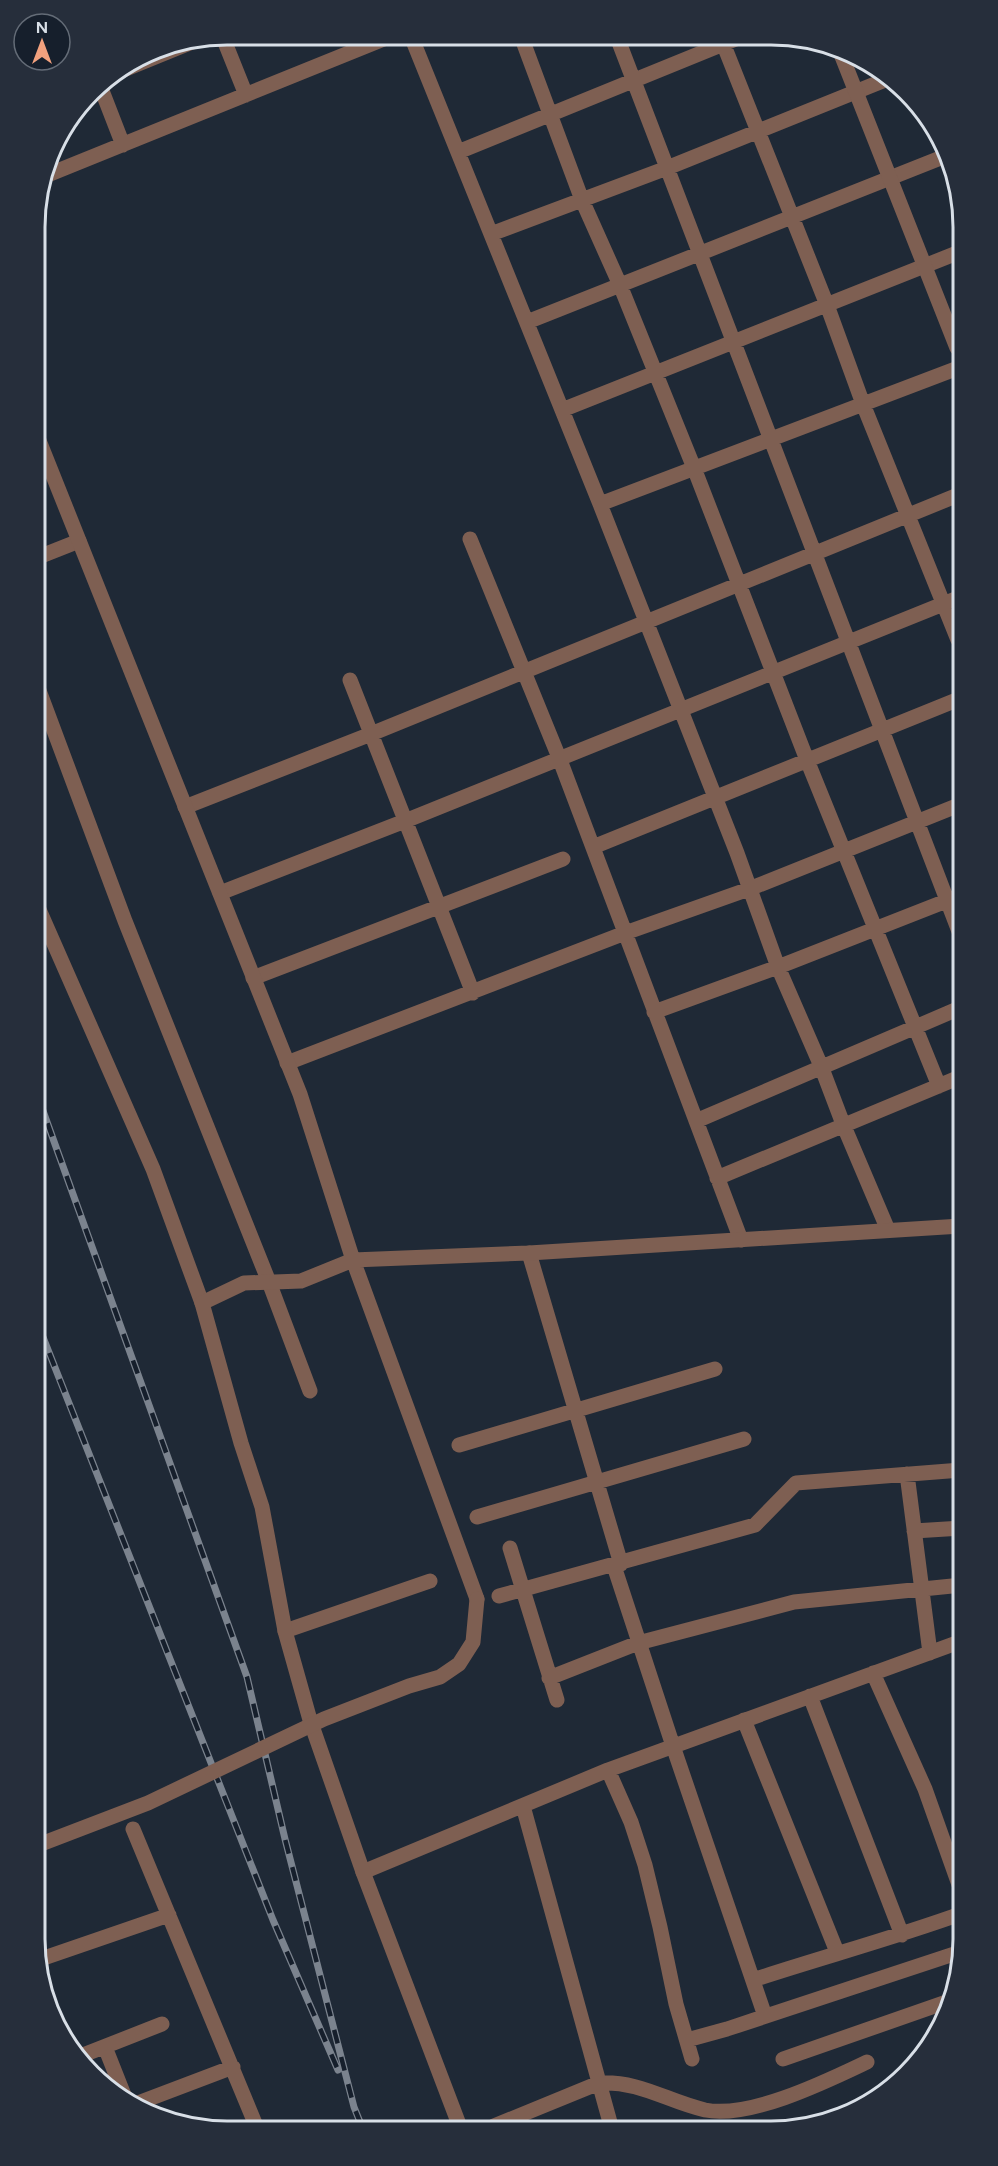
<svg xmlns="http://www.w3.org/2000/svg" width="998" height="2166" font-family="Figtree,sans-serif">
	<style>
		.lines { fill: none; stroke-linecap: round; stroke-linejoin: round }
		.minor { stroke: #7e5f52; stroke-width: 15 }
		.tertiary { stroke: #7e5f52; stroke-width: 15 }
		.rail-casing { stroke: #7b838e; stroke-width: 7 }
		.rail { stroke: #161f2c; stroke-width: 4.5; stroke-dasharray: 14; stroke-linecap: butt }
		.tertiary-bridge { stroke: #7e5f52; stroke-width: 15 }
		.rim { fill: none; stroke: #d8dfe7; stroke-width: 3 }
	</style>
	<rect width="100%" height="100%" fill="#1f2936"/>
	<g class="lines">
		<!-- minor -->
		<path class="minor" d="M222 35 246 95
			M411 36 600 504 737 853 778 967 821 1066 843 1124 888 1230
			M521 36 582 200 620 285 694 468 807 760 939 1086
			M617 37 960 934
			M721 38 827 305 863 404 958 640
			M111 75 197 40
			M99 83 123 145
			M458 152 738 38
			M45 176 391 36
			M491 234 667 168 890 78
			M527 322 948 155
			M562 410 957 253
			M600 504 958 368
			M470 539 560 760 741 1240
			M36 558 79 541
			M350 680 473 993
			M37 685 125 921 269 1282 310 1391
			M185 807 371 734 958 495
			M593 847 959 699
			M220 893 405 821 958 598
			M37 905 153 1169 202 1303
			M253 978 563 859
			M654 1012 778 967 959 896
			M287 1063 625 933 749 889 959 805
			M696 1121 960 1008
			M717 1178 960 1077
			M529 1253 621 1564
			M459 1445 715 1369
			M907 1474 930 1653
			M477 1517 744 1439
			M914 1531 962 1528
			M510 1548 557 1700
			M614 1566 673 1746 765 2016
			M499 1596 755 1525 796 1483 961 1470
			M285 1631 430 1581
			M873 1673 925 1789 963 1896
			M549 1678 638 1643 794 1602 962 1585
			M810 1696 902 1935
			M744 1720 837 1952
			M608 1770 631 1822 645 1865 660 1927 676 2004 692 2059
			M523 1806 611 2126
			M133 1829 257 2128
			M363 1872 608 1770 962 1641
			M41 1959 169 1915
			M753 1980C823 1957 894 1938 963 1913
			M687 2040 727 2029 963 1951
			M105 2047 124 2095
			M78 2057 162 2024
			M783 2059 952 2000
			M138 2103 233 2067
			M494 2126 599 2083C641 2081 666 2101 705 2110 750 2119 827 2081 867 2062"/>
		<!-- tertiary -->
		<path class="tertiary" d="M841 54 957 348
			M36 433 300 1094 353 1260 477 1599
			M460 2127 363 1872 310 1720 285 1631 262 1507 241 1443 202 1303 244 1283 301 1281 353 1260 529 1253 961 1226"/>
		<defs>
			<path id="rail" d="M38 1097 247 1677 285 1839 354 2107 362 2127
				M39 1327 273 1920 338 2070"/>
		</defs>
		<!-- rail casing -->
		<use href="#rail" class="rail-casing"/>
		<!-- rail -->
		<use href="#rail" class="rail"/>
		<!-- tertiary-bridge -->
		<path class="tertiary-bridge" d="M41 1844 148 1803 324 1719 409 1686 440 1677 459 1664 473 1642 477 1599"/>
	</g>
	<!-- crop -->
	<path d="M0 0H998V2166H0ZM227 45H771A182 182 0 0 1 953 227V1939A182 182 0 0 1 771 2121H227A182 182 0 0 1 45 1939V227A182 182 0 0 1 227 45Z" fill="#262e3b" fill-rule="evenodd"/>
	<path class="rim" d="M227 45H771A182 182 0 0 1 953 227V1939A182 182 0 0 1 771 2121H227A182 182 0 0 1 45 1939V227A182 182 0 0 1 227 45Z"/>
	<!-- north arrow -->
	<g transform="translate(42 42)"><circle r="28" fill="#161f2c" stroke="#646c77" stroke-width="1.5"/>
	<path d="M0-4.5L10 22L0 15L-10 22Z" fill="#f2a17e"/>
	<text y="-9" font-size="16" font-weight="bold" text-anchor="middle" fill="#d8dfe7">N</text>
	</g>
</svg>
